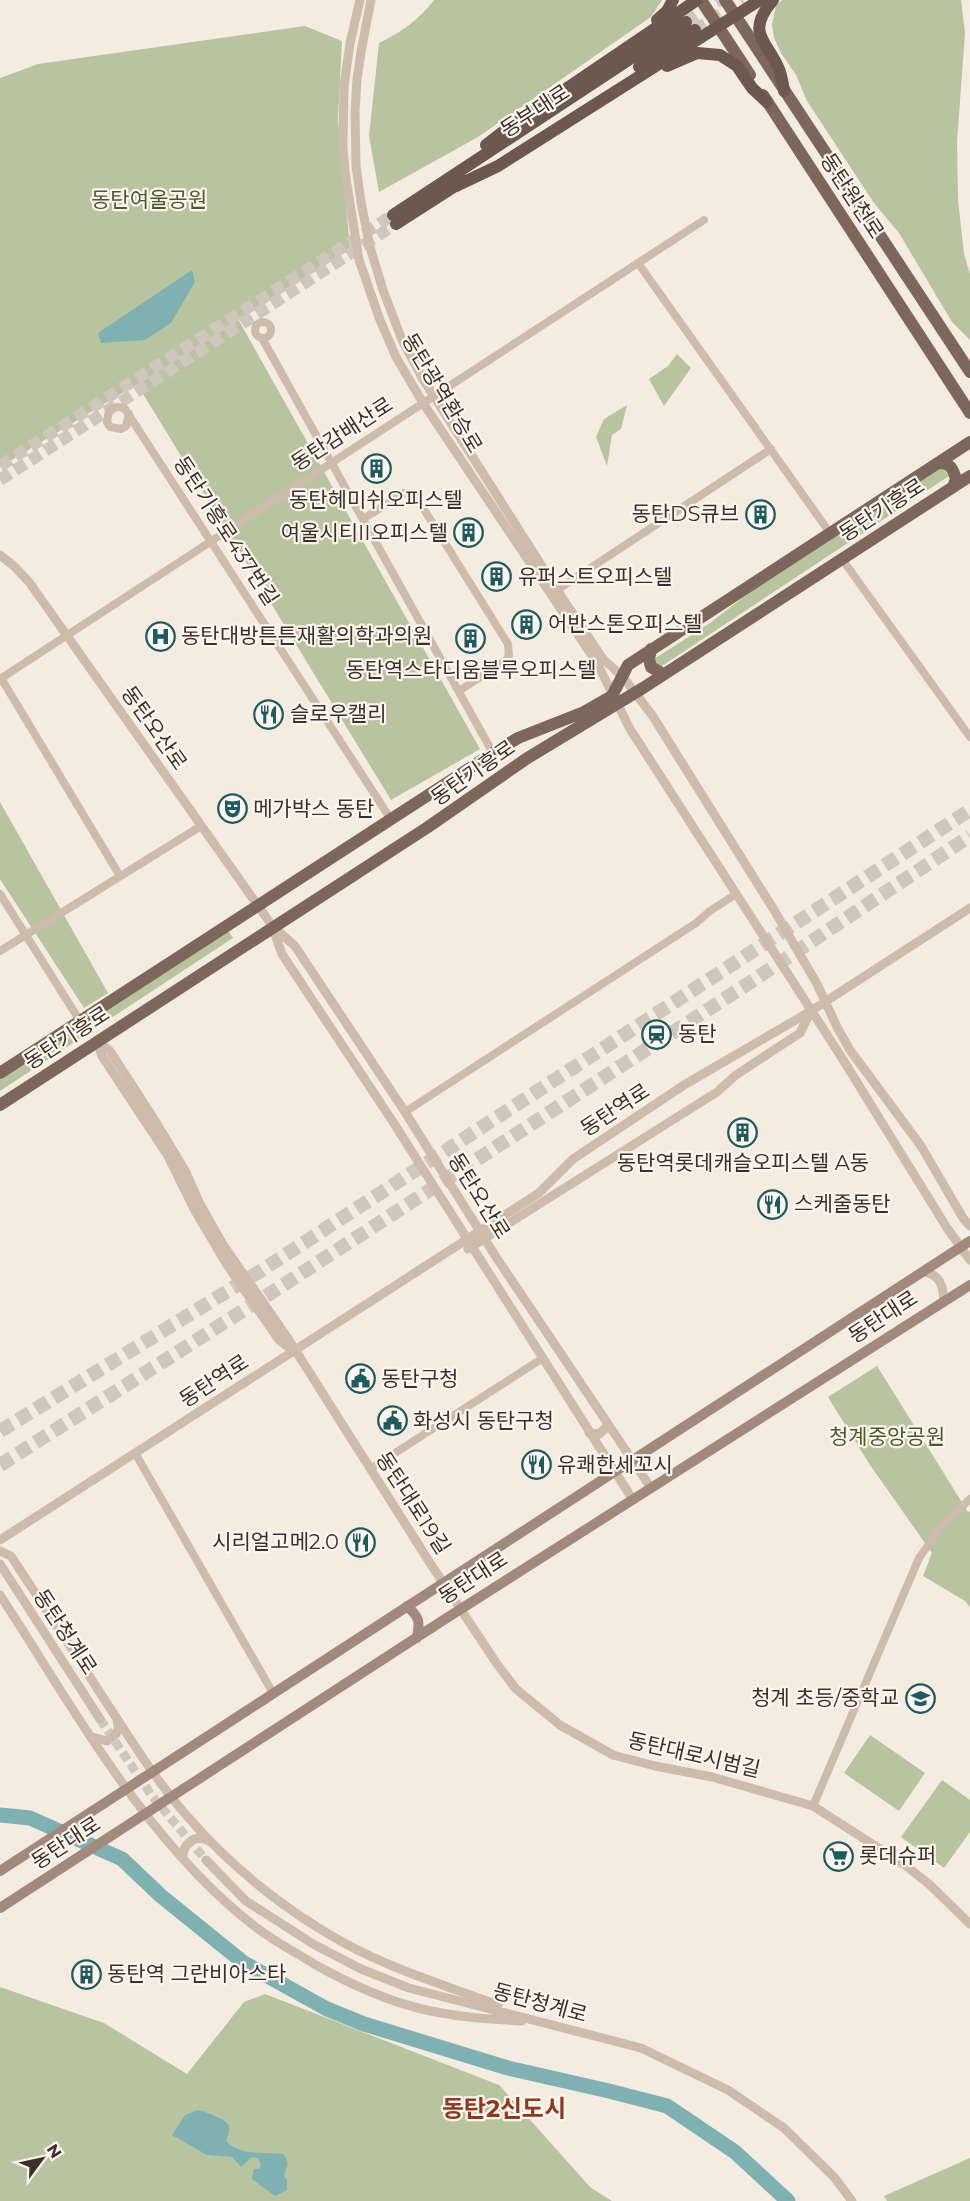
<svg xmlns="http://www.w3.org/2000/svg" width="970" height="2201" font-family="Montserrat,'Noto Sans KR',sans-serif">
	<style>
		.green { fill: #b8c4a0 }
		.water { fill: #7fb0b2 }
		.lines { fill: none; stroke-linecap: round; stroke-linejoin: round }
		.river { stroke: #7fb0b2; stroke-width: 15 }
		.tertiary-tunnel { stroke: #cfc6bd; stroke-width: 9; stroke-dasharray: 9 4.5; stroke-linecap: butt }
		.trunk-tunnel { stroke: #cfc6bd; stroke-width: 12; stroke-dasharray: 12 6; stroke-linecap: butt }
		.motorway-tunnel { stroke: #cfc6bd; stroke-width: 14; stroke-dasharray: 14 7; stroke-linecap: butt }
		.minor { stroke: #cdbbac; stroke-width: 8 }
		.tertiary { stroke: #cdbbac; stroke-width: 9 }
		.secondary { stroke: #a18a7d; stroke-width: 10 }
		.primary { stroke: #7d675c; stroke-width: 12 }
		.trunk { stroke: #6c584f; stroke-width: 12 }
		.labels { text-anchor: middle; stroke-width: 4.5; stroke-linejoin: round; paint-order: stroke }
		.street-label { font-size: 21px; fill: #3b302b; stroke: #fbf5ee }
		.park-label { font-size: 21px; fill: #4a5a2e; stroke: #fbf5ee }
		.poi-label { font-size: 21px; fill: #3b302b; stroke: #fbf5ee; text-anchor: start }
		.quarter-label { font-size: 24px; font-weight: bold; fill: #8c3b22; stroke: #fbf5ee }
	</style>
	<rect width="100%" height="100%" fill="#f4ebe1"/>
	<!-- green -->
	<path class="green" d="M434 0H662L651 17 478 137 379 192 369 136 379 43C399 34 421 18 434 0Z
		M782 0H961L965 33 957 141 958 200 964 254 970 274V340L952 322 899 233 874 203 807 101 796 75 781 53 774 38 772 24 776 6Z
		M305 26 342 41 338 119 350 248 238 319 480 749 391 800 137 384 0 467V78L38 64Z
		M677 354 691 368 664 406 649 379 668 366Z
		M627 405 621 429 612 435 607 466 596 437 604 419Z
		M938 467 944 469 949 476 659 668 654 659 710 623 763 582Z
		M0 802 108 993 84 1008 0 879Z
		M228 930 233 938 0 1091V1079Z
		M877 1366 968 1512 970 1511V1607L965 1601 923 1576 932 1553 870 1465 828 1397Z
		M870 1735 925 1773 899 1811 844 1773Z
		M942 1780 970 1800V1832L944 1868 901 1837Z
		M0 1987 104 2023 187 2074 244 2002 265 1994 499 2085 590 2187 612 2201H0Z
		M970 2158V2201H887L884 2196Z"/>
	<!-- water -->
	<path class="water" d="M192 270 195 282 171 323 145 340 101 343 98 333Z
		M198 2110C204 2111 228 2120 229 2126 230 2130 227 2138 226 2141 239 2156 265 2152 283 2154 291 2164 286 2166 284 2176L287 2180V2190L275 2196 252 2179 254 2169H259L261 2165 258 2158 252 2157 241 2167 232 2157 207 2155 172 2135 185 2115Z"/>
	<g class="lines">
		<!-- river -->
		<path class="river" d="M0 1815 30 1818 122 1859 161 1896 244 1963 327 2009 364 2024 508 2068 609 2091 667 2106 735 2152 788 2201"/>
		<!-- tertiary-tunnel -->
		<path class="tertiary-tunnel" d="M100 1719 152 1796 206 1860"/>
		<!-- trunk-tunnel -->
		<path class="trunk-tunnel" d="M686 22 720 0
			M695 30 743 0
			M0 466 393 215
			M0 480 396 224"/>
		<!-- motorway-tunnel -->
		<path class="motorway-tunnel" d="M0 1431 262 1270 970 810
			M0 1465 271 1293 746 985 970 836"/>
		<!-- minor -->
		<path class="minor" d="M638 263 830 533
			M255 330a8 8 0 1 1 16 0a8 8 0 1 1-16 0Z
			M262 338 493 753
			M129 414 126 426 121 429 110 427 107 422 109 410C115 406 119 406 125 409L390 818
			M363 519 404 493H412L415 495 508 644 509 656 506 660 459 691
			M842 559 970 737
			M557 590 771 449
			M1 678 120 876
			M0 679 704 220
			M0 894 80 1021
			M0 951 201 826
			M405 1112 696 923 710 911 736 894
			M135 1453 273 1693
			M370 1469 543 1358
			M813 1806 919 1558 942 1526 970 1499"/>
		<!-- tertiary -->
		<path class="tertiary" d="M360 0 350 43 344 86 343 146 345 172 359 260 380 320 396 357 423 403 597 663 630 729 842 1058 947 1228 970 1260
			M371 0 361 52 357 79 355 112 356 166 361 202 370 247 383 290 402 340 423 379 557 590 603 659 623 677 652 715 774 910 817 984 838 1029 850 1050 921 1146 963 1218 970 1226
			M0 555 14 566 29 582 273 927 295 946 405 1112 496 1257 651 1488
			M273 929 282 954 393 1122 633 1500
			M97 1041 110 1051 154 1119 186 1172 199 1202 222 1243 287 1337 430 1563 497 1664 516 1689 560 1725 613 1755 655 1766 712 1777 813 1806 905 1865 930 1885 970 1924
			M97 1041 102 1056 168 1156 194 1209 227 1265 279 1340 292 1350
			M468 1249 717 1092 736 1075 800 1033 811 1011
			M924 1272C940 1274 943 1286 944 1301
			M589 1433 599 1434 607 1427V1423
			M0 1540 539 1193 573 1159 684 1085 811 1011 970 908
			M0 1551 11 1556C43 1605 76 1655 108 1705 133 1743 157 1782 187 1816 231 1867 287 1912 346 1944 394 1970 447 1986 498 2005
			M0 1564 100 1719
			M0 1595C73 1707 146 1842 253 1925 272 1940 293 1951 314 1964 348 1983 384 2000 422 2009 455 2017 489 2019 522 2021
			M92 1737 107 1741C117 1735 120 1731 117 1720
			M183 1859C182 1844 195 1833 209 1841
			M206 1860 246 1901 315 1945 361 1969 409 1988 641 2048 728 2090 784 2128 834 2177 852 2201"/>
		<!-- secondary -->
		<path class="secondary" d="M407 1606C420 1618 420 1621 417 1638
			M0 1871 970 1241
			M0 1908 442 1621 970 1285"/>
		<!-- primary -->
		<path class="primary" d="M701 0 750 75
			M725 0 970 372
			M763 95 970 413
			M939 463C950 462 953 469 956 479L953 487
			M651 649 649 659 651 667 663 674
			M0 1073 493 753 518 738 584 712 612 696 628 665 970 442
			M0 1105 428 827 526 759 643 688 970 476"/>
		<!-- trunk -->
		<path class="trunk" d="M773 0C743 35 770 42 780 72 782 78 783 85 784 91
			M657 20 667 11 673 0
			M667 66 697 53 720 55 737 66 752 88 767 102
			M639 67 695 30
			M486 145 504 131 697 0
			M456 186 498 166 760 0
			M393 215 686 22
			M396 224 463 181"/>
	</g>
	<!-- icons -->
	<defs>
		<symbol id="building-ring" viewBox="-11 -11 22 22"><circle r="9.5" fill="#fbf5ee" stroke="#1f5a5e" stroke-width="1.5"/><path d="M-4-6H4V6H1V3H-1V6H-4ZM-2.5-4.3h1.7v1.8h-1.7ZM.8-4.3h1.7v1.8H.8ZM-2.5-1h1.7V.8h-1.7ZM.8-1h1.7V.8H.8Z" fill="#1f5a5e"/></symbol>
		<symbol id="hospital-ring" viewBox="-11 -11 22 22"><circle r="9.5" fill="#fbf5ee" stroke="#1f5a5e" stroke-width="1.5"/><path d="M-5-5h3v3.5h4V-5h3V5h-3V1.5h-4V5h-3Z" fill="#1f5a5e"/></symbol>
		<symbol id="restaurant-ring" viewBox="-11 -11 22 22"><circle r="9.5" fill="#fbf5ee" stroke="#1f5a5e" stroke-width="1.5"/><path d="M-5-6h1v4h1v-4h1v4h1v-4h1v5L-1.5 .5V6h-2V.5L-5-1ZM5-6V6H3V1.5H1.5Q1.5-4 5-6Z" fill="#1f5a5e"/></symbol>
		<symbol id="theatre-ring" viewBox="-11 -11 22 22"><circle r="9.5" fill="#fbf5ee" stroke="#1f5a5e" stroke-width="1.5"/><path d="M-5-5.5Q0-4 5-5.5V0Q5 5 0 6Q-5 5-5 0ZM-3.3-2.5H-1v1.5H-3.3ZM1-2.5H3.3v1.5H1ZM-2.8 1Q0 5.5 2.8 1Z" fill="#1f5a5e"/></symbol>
		<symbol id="station-ring" viewBox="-11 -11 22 22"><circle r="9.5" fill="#fbf5ee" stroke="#1f5a5e" stroke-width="1.5"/><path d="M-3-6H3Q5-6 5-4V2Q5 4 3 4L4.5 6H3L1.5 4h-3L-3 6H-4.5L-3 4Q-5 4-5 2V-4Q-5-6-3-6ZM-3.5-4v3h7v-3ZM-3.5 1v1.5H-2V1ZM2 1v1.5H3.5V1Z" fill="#1f5a5e"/></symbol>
		<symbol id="civic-ring" viewBox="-11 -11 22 22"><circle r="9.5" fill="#fbf5ee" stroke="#1f5a5e" stroke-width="1.5"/><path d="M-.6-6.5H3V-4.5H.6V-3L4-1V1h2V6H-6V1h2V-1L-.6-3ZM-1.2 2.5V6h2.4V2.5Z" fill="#1f5a5e"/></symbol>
		<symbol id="school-ring" viewBox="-11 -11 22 22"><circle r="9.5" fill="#fbf5ee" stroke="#1f5a5e" stroke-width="1.5"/><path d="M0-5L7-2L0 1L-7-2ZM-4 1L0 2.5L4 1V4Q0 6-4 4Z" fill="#1f5a5e"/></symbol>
		<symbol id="supermarket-ring" viewBox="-11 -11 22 22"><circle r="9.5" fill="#fbf5ee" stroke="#1f5a5e" stroke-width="1.5"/><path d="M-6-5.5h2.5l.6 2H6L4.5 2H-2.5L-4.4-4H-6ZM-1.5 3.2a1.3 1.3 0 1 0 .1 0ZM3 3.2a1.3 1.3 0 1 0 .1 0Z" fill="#1f5a5e"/></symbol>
	</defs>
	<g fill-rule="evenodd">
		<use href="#building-ring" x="360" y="452" width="33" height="33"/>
		<use href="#building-ring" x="744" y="498" width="33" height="33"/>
		<use href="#building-ring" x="452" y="516" width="33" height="33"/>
		<use href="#building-ring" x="480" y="560" width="33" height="33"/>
		<use href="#building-ring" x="510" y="608" width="33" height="33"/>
		<use href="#hospital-ring" x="144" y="620" width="33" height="33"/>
		<use href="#building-ring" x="454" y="622" width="33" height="33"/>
		<use href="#restaurant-ring" x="252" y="698" width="33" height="33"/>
		<use href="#theatre-ring" x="216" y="792" width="33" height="33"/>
		<use href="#station-ring" x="640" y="1018" width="33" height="33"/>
		<use href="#building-ring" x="726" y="1116" width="33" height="33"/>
		<use href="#restaurant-ring" x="756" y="1188" width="33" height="33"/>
		<use href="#civic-ring" x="344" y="1362" width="33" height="33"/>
		<use href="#civic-ring" x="376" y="1404" width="33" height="33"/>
		<use href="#restaurant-ring" x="520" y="1448" width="33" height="33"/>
		<use href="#restaurant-ring" x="344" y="1526" width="33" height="33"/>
		<use href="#school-ring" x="904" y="1682" width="33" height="33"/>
		<use href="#supermarket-ring" x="822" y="1840" width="33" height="33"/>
		<use href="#building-ring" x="70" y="1958" width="33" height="33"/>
	</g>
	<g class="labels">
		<!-- street labels -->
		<g class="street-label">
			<text transform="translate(535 111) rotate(-33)" y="7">동부대로</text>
			<text transform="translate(852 196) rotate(57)" y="7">동탄원천로</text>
			<text transform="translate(442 393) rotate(59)" y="7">동탄광역환승로</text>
			<text transform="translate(342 434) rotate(-33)" y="7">동탄감배산로</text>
			<text transform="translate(882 510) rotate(-33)" y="7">동탄기흥로</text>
			<text transform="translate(226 531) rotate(57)" y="7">동탄기흥로437번길</text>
			<text transform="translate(154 728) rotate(55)" y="7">동탄오산로</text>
			<text transform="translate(473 773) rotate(-35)" y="7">동탄기흥로</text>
			<text transform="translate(67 1038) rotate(-33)" y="7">동탄기흥로</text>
			<text transform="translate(615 1110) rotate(-33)" y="7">동탄역로</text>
			<text transform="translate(479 1196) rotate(58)" y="7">동탄오산로</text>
			<text transform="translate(883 1317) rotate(-33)" y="7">동탄대로</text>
			<text transform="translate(214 1381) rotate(-33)" y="7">동탄역로</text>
			<text transform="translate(413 1503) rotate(57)" y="7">동탄대로19길</text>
			<text transform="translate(473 1578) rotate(-33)" y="7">동탄대로</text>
			<text transform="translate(65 1632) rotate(57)" y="7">동탄청계로</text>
			<text transform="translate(694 1755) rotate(13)" y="7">동탄대로시범길</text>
			<text transform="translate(66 1843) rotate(-33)" y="7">동탄대로</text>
			<text transform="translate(540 2003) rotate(15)" y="7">동탄청계로</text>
		</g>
		<!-- park labels -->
		<g class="park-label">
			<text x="149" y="207">동탄여울공원</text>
			<text x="887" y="1444">청계중앙공원</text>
		</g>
		<!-- poi labels -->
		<g class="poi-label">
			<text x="376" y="507" text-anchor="middle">동탄헤미쉬오피스텔</text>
			<text x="739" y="521" text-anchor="end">동탄DS큐브</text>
			<text x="448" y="540" text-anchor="end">여울시티II오피스텔</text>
			<text x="518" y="584">유퍼스트오피스텔</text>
			<text x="548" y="631">어반스톤오피스텔</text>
			<text x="181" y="643">동탄대방튼튼재활의학과의원</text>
			<text x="471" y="677" text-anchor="middle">동탄역스타디움블루오피스텔</text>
			<text x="290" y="721">슬로우캘리</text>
			<text x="253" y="816">메가박스 동탄</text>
			<text x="678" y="1041">동탄</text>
			<text x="743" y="1170" text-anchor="middle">동탄역롯데캐슬오피스텔 A동</text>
			<text x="794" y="1211">스케줄동탄</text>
			<text x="381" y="1386">동탄구청</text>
			<text x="413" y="1428">화성시 동탄구청</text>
			<text x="557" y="1472">유쾌한세꼬시</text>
			<text x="339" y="1549" text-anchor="end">시리얼고메2.0</text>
			<text x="899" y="1705" text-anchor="end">청계 초등/중학교</text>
			<text x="859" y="1863">롯데슈퍼</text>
			<text x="107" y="1981">동탄역 그란비아스타</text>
		</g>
		<!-- quarter labels -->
		<g class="quarter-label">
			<text x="504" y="2117">동탄2신도시</text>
		</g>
	</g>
	<!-- north arrow -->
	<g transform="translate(42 2159) rotate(57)" stroke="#fbf5ee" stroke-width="4.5" paint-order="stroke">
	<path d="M0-4.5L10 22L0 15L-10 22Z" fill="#3b302b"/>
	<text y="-9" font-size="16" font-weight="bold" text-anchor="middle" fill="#3b302b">N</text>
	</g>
</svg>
